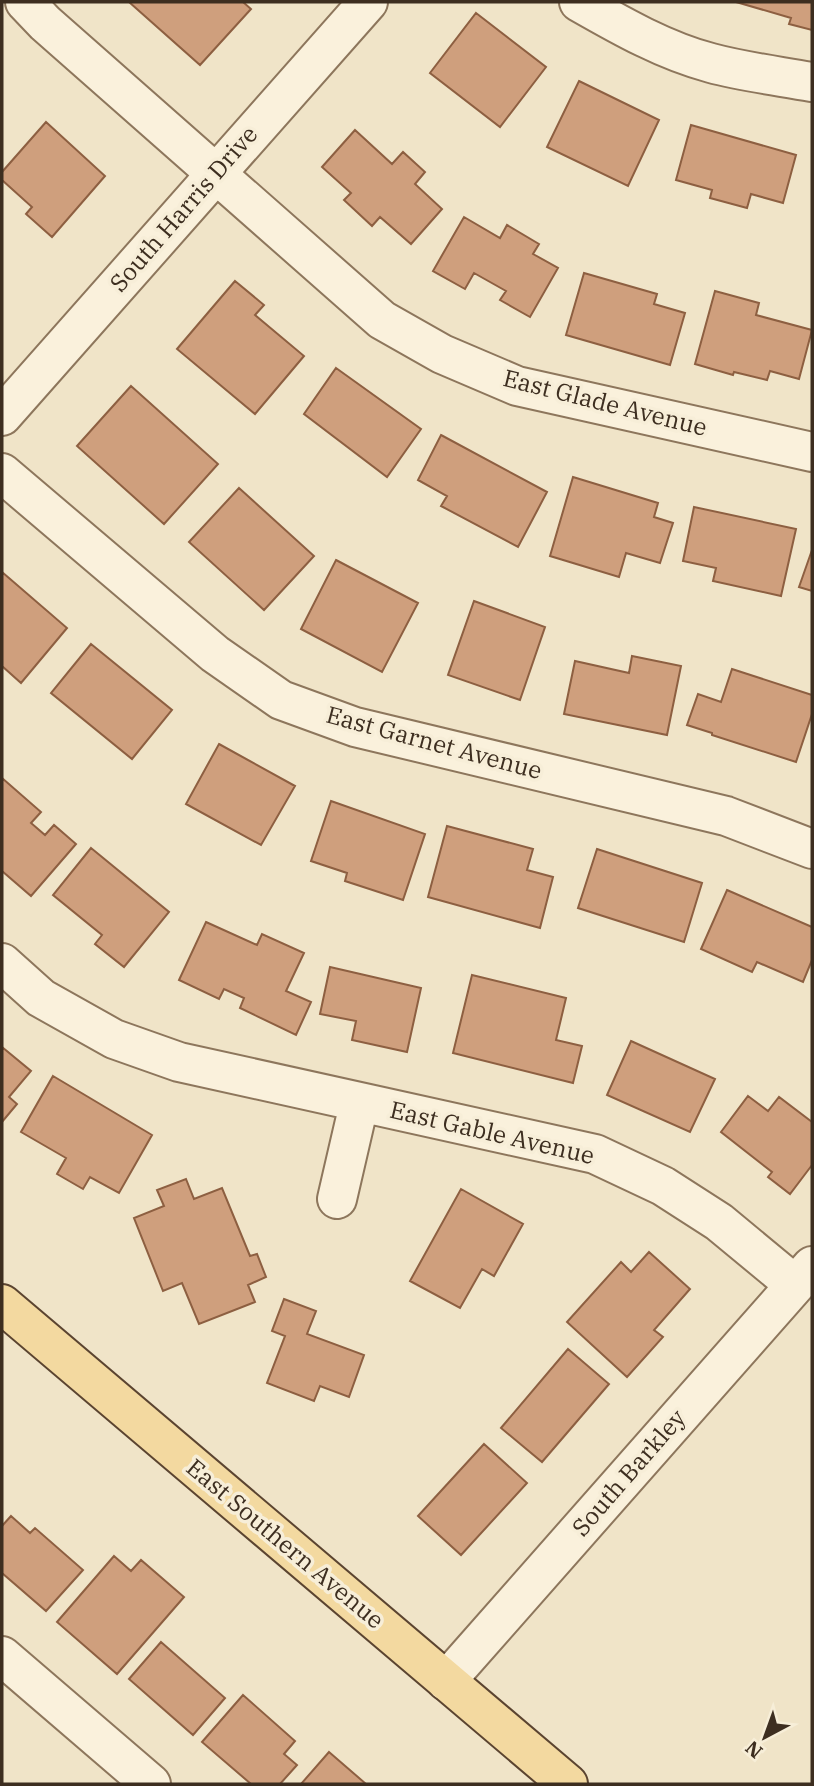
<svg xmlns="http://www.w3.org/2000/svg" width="814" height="1786" font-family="'IBM Plex Serif',serif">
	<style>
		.building { fill: #cf9f7d; stroke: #8d5f41; stroke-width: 2 }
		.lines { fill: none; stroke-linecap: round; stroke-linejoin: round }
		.minor-casing { stroke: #8d765c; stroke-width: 42 }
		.major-casing { stroke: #5b4430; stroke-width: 42 }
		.minor { stroke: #faf1dc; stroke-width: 38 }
		.major { stroke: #f3d9a0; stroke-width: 38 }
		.labels { text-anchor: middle; stroke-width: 7; stroke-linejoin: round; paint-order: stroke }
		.street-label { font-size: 24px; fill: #3d2e20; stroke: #f7eed8 }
	</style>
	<rect width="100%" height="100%" fill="#f0e4c8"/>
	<!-- building -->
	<path class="building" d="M129 2H243L251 9 200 65Z
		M736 2H812V30L789 24 791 18Z
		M476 13 546 67 500 127 430 73Z
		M579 81 659 120 628 186 547 147Z
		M46 122 105 176 52 237 26 214 32 207 2 180V172Z
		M691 125 796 155 783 203 751 194 747 208 710 198 712 190 676 180Z
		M355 130 392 164 403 152 425 172 415 184 442 209 411 244 380 217 372 226 344 200 351 193 322 167Z
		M464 217 500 238 507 225 539 244 533 254 558 268 530 317 500 300 506 291 474 273 465 289 433 271Z
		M584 273 657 294 654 304 685 313 670 365 566 335Z
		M235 281 264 305 255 315 304 356 255 414 177 349Z
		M715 291 759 303 756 315 812 330 799 379 770 371 767 380 734 372 733 375 695 364Z
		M336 368 421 429 387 477 304 414Z
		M131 386 218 464 164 524 77 446Z
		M441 435 547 492 518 547 441 506 447 496 418 480Z
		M573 477 658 503 654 517 673 523 660 563 626 553 619 577 550 556Z
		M239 488 314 556 264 610 189 542Z
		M694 507 796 529 781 596 713 581 716 568 683 561Z
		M812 550V591L799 587Z
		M336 560 418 603 382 672 301 629Z
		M2 572 67 628 21 683 2 666Z
		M474 601 545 627 520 700 448 675Z
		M91 644 172 710 132 759 51 693Z
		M632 656 681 666 667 735 564 714 575 661 629 673Z
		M732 669 812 695V714L796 762 712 735V733L687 725 698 694 721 702Z
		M219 744 295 786 261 845 186 804Z
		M2 778 41 812 31 823 45 835 54 825 76 844 31 896 2 871Z
		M331 801 425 834 403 900 345 881 347 873 311 861Z
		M447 826 533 849 527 870 553 877 540 928 428 897Z
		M91 848 169 912 124 967 95 944 102 935 53 895Z
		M597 849 702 883 684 942 578 908Z
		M727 890 812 927V960L803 982 757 962 752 972 701 949Z
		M206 922 257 945 262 934 304 953 286 991 311 1002 296 1035 240 1008 244 998 224 989 219 999 179 980Z
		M330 967 421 988 407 1052 352 1040 356 1021 320 1014Z
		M472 975 566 998 556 1040 582 1046 573 1083 453 1053Z
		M631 1041 715 1079 690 1132 607 1095Z
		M2 1047 31 1071 9 1097 17 1104 2 1122Z
		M53 1076 152 1135 119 1193 90 1177 83 1189 57 1174 66 1158 21 1132Z
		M748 1096 768 1111 779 1097 812 1122V1165L790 1194 768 1177 772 1172 721 1132Z
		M186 1179 194 1199 222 1188 250 1256 257 1254 266 1277 248 1285 255 1302 199 1324 182 1283 163 1291 134 1218 164 1206 157 1190Z
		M461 1189 523 1224 494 1276 482 1269 460 1308 410 1281Z
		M649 1252 690 1289 654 1330 663 1337 627 1377 567 1322 621 1262 631 1272Z
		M284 1299 316 1311 307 1334 364 1355 349 1397 320 1386 314 1401 267 1383 285 1336 272 1331Z
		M568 1349 609 1384 542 1462 501 1428Z
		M484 1444 527 1483 461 1555 418 1516Z
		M11 1516 30 1533 35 1528 83 1570 46 1611 2 1573V1526Z
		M114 1556 131 1571 141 1560 184 1597 117 1674 57 1622Z
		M161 1642 225 1698 193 1735 129 1679Z
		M243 1695 295 1741 284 1754 297 1765 280 1784H251L202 1742Z
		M329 1752 366 1784H301Z"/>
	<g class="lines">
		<defs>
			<path id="minor" d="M25 2 45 23 382 320 442 354 517 386 812 452
				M579 2C621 26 665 51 711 63 744 72 779 76 812 82
				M2 416 368 2
				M2 473 215 654 281 700 355 727 726 816 812 849
				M2 963 41 998 114 1039 179 1062 595 1154 663 1186 719 1222 795 1285
				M337 1199 359 1104
				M2 1656 151 1784
				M446 1681 812 1266"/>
			<path id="major" d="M2 1304 568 1784"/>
		</defs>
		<!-- minor casing -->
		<use href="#minor" class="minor-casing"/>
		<!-- major casing -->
		<use href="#major" class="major-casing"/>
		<!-- minor -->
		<use href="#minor" class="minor"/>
		<!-- major -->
		<use href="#major" class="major"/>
	</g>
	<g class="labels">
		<!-- street labels -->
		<g class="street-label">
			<text transform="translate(184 209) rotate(-49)" y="8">South Harris Drive</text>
			<text transform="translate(605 403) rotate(14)" y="8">East Glade Avenue</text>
			<text transform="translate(434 743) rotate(15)" y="8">East Garnet Avenue</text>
			<text transform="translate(492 1133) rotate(13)" y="8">East Gable Avenue</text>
			<text transform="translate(629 1473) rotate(-49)" y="8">South Barkley</text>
			<text transform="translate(285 1544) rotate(40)" y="8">East Southern Avenue</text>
		</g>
	</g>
	<!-- border -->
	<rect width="814" height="1786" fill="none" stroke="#3d2e20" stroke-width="7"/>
	<!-- north arrow -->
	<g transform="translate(765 1737) rotate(221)" stroke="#f7eed8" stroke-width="5" paint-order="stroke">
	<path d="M0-5L12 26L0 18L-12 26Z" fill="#3d2e20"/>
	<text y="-10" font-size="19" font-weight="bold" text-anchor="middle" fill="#3d2e20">N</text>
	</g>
</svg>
